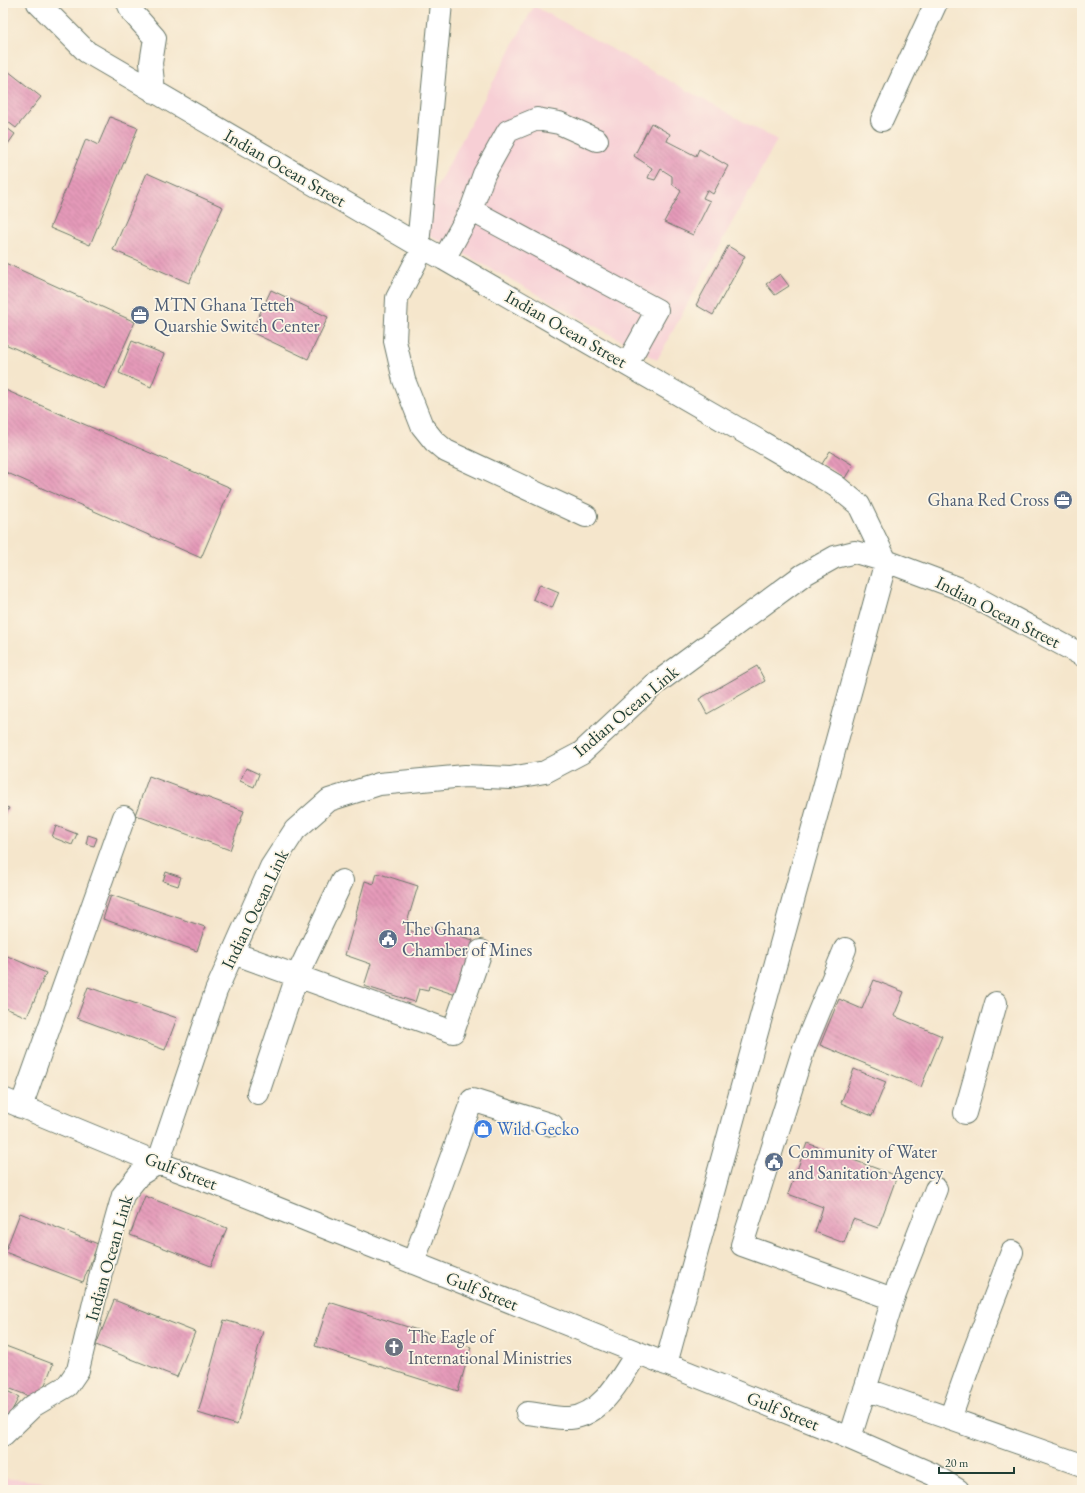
<svg xmlns="http://www.w3.org/2000/svg" width="1085" height="1493" font-family="'EB Garamond',serif">
	<style>
		.built { fill: #f7cfd5 }
		.building { fill: url(#building-back-hatch) }
		.lines { fill: none; stroke-linecap: round; stroke-linejoin: round }
		.minor-casing { stroke: #6a7869; stroke-width: 24 }
		.minor { stroke: #fff; stroke-width: 22 }
		.labels { text-anchor: middle; stroke-width: 3.5; stroke-linejoin: round; paint-order: stroke }
		.street-label { font-size: 18px; fill: #1f3d34; stroke: #fcf5e5 }
		.service-label { font-size: 18px; fill: #4e5e75; stroke: #fcf5e5; text-anchor: start }
		.shop-label { font-size: 18px; fill: #366cbe; stroke: #fcf5e5; text-anchor: start }
		.worship-label { font-size: 18px; fill: #5b616d; stroke: #fcf5e5; text-anchor: start }
	</style>
	<defs>
		<pattern id="building-back-hatch" width="6" height="6" patternUnits="userSpaceOnUse"><rect width="6" height="6" fill="#e59ab9"/><path d="M-1 5l2 2M0 0l6 6M5-1l2 2" fill="none" stroke="#b97f97"/></pattern>
	</defs>
	<rect width="100%" height="100%" fill="#fcf5e5"/>
	<filter id="ink" filterUnits="userSpaceOnUse"><feTurbulence type="fractalNoise" baseFrequency=".025" numOctaves="2"/><feDisplacementMap in="SourceGraphic" scale="8" xChannelSelector="R" yChannelSelector="G"/><feConvolveMatrix kernelMatrix="1 2 1 2 8 2 1 2 1" color-interpolation-filters="sRGB"/></filter>
	<filter id="wash" filterUnits="userSpaceOnUse"><feTurbulence type="fractalNoise" baseFrequency=".012" numOctaves="4" result="noise"/><feDisplacementMap in="SourceGraphic" scale="16" xChannelSelector="R" yChannelSelector="G"/><feGaussianBlur stdDeviation="0.9" result="paint"/><feColorMatrix in="noise" values="0 0 0 0 0 0 0 0 0 0 0 0 0 0 0 0 0 1.4 0 .05"/><feComposite in="paint" operator="in"/></filter>
	<g filter="url(#wash)">
		<rect width="100%" height="100%" fill="#f5e6cc"/>
		<!-- built -->
		<path class="built" d="M534 6 777 140 657 360 415 227Z
			M3 1478 128 1490H3Z"/>
		<g id="blocks">
			<!-- building -->
			<path class="building" d="M3 67 41 97 16 128 3 118Z
				M110 117 138 128 90 245 50 228 86 139 98 145Z
				M651 123 670 134 667 141 696 156 699 149 728 166 713 194 707 190 703 198 710 201 693 235 664 222 681 191 672 184V176L661 169 655 180 648 178 652 168 634 156Z
				M3 125 15 134 3 151Z
				M147 173 223 207 189 283 113 250Z
				M728 246 745 256 713 315 696 305Z
				M3 262 135 322 105 389 3 343Z
				M780 274 789 286 775 295 766 284Z
				M271 290 328 317 308 359 251 332Z
				M132 341 164 354 151 387 119 373Z
				M3 389 231 488 201 558 3 471Z
				M830 451 853 465 845 478 822 464Z
				M540 584 559 592 552 608 533 599Z
				M757 666 765 681 707 714 699 699Z
				M246 768 259 774 254 787 240 781Z
				M149 776 244 811 230 850 135 815Z
				M3 806 9 808 3 820Z
				M56 826 77 834 72 845 52 837Z
				M88 835 97 838 94 846 86 844Z
				M166 872 181 877 178 886 163 881Z
				M377 873 418 886 405 929 425 935 428 926 473 940 456 995 429 986 428 991 419 989 415 1002 364 986 371 964 345 955 357 914 356 913 365 881 374 884Z
				M111 895 205 927 197 951 103 919Z
				M3 954 46 973 27 1017 3 1007Z
				M874 980 904 992 894 1016 942 1036 921 1087 820 1045 839 999 862 1009Z
				M88 987 177 1018 165 1050 77 1018Z
				M854 1069 886 1082 872 1116 841 1103Z
				M807 1143 897 1176 878 1228 853 1219 844 1243 815 1232 823 1207 788 1194Z
				M145 1196 227 1228 211 1266 130 1235Z
				M20 1213 98 1244 83 1282 5 1252Z
				M114 1300 195 1332 177 1377 96 1345Z
				M329 1302 471 1347 458 1391 315 1346Z
				M224 1320 263 1331 237 1425 198 1413Z
				M3 1345 53 1364 39 1400 3 1386Z
				M5 1390 19 1397 9 1416 3 1412V1395Z"/>
		</g>
	</g>
	<g filter="url(#ink)">
		<use href="#blocks" fill-opacity="0" stroke="#6a7869" stroke-width="1"/>
		<g class="lines">
			<defs>
				<path id="minor" d="M38 3 87 52 418 245 444 259 808 469 836 486 859 505 886 561 958 588 1082 655
					M128 3 132 12 155 38 151 63 154 92
					M882 120 936 3
					M597 140 559 123 537 119 508 131 484 174 471 210 657 310 627 364
					M418 245 441 3
					M423 248 397 298 395 341 404 380 422 426 434 441 446 451 586 516
					M444 259 471 210
					M845 949 804 1048 742 1245 893 1299 850 1438
					M233 953 453 1032 481 951
					M258 1093 297 976 342 881
					M3 1099 158 1163 229 1189 826 1428 932 1474 958 1490
					M21 1107 124 817
					M965 1113 996 1003
					M413 1263 472 1100 552 1125
					M893 1299 936 1189
					M865 1389 1082 1465
					M527 1413C540 1414 557 1419 570 1418 603 1415 621 1377 637 1353
					M950 1419 974 1351 1012 1252
					M3 1435 33 1406 67 1386 78 1370 101 1273 123 1195 139 1175 158 1163 216 991 271 867 295 830 329 800 379 784 465 776 510 778 545 772 581 753 654 685 803 575 835 557 855 552 886 561 666 1364"/>
			</defs>
			<!-- minor casing -->
			<use href="#minor" class="minor-casing"/>
			<!-- minor -->
			<use href="#minor" class="minor"/>
		</g>
	</g>
	<!-- icons -->
	<defs>
		<symbol id="office-disc" viewBox="-11 -11 22 22"><circle r="9.5" fill="#5c6f8a" stroke="#fcf5e5"/><path d="M-6-3h4V-5.5h4V-3h4V5H-6ZM-1-4.5V-3h2v-1.5ZM-6 0V1H6V0Z" fill="#fff"/></symbol>
		<symbol id="civic-disc" viewBox="-11 -11 22 22"><circle r="9.5" fill="#5c6f8a" stroke="#fcf5e5"/><path d="M-.6-6.5H3V-4.5H.6V-3L4-1V1h2V6H-6V1h2V-1L-.6-3ZM-1.2 2.5V6h2.4V2.5Z" fill="#fff"/></symbol>
		<symbol id="shop-disc" viewBox="-11 -11 22 22"><circle r="9.5" fill="#3f7fe0" stroke="#fcf5e5"/><path d="M-5-2.5h2.3a2.7 3.5 0 0 1 5.4 0H5L5.5 6h-11ZM-1.5-2.5h3a1.5 2.3 0 0 0-3 0Z" fill="#fff"/></symbol>
		<symbol id="church-disc" viewBox="-11 -11 22 22"><circle r="9.5" fill="#6b7280" stroke="#fcf5e5"/><path d="M-1.2-6h2.4v3.5h3.3v2.4h-3.3V6h-2.4V-.1h-3.3v-2.4h3.3Z" fill="#fff"/></symbol>
	</defs>
	<g fill-rule="evenodd">
		<use href="#office-disc" x="129" y="304" width="22" height="22"/>
		<use href="#office-disc" x="1052" y="489" width="22" height="22"/>
		<use href="#civic-disc" x="377" y="928" width="22" height="22"/>
		<use href="#shop-disc" x="472" y="1118" width="22" height="22"/>
		<use href="#civic-disc" x="763" y="1151" width="22" height="22"/>
		<use href="#church-disc" x="383" y="1336" width="22" height="22"/>
	</g>
	<g class="labels">
		<!-- street labels -->
		<g class="street-label">
			<text transform="translate(285 168) rotate(30)" y="6">Indian Ocean Street</text>
			<text transform="translate(566 329) rotate(30)" y="6">Indian Ocean Street</text>
			<text transform="translate(998 612) rotate(27)" y="6">Indian Ocean Street</text>
			<text transform="translate(626 711) rotate(-40)" y="6">Indian Ocean Link</text>
			<text transform="translate(255 909) rotate(-64)" y="6">Indian Ocean Link</text>
			<text transform="translate(181 1171) rotate(21)" y="6">Gulf Street</text>
			<text transform="translate(109 1258) rotate(-74)" y="6">Indian Ocean Link</text>
			<text transform="translate(482 1291) rotate(22)" y="6">Gulf Street</text>
			<text transform="translate(783 1411) rotate(22)" y="6">Gulf Street</text>
		</g>
		<!-- service labels -->
		<g class="service-label">
			<text x="154" y="311">MTN Ghana Tetteh<tspan x="154" dy="21">Quarshie Switch Center</tspan></text>
			<text x="1049" y="506" text-anchor="end">Ghana Red Cross</text>
			<text x="402" y="935">The Ghana<tspan x="402" dy="21">Chamber of Mines</tspan></text>
			<text x="788" y="1158">Community of Water<tspan x="788" dy="21">and Sanitation Agency</tspan></text>
		</g>
		<!-- shop labels -->
		<g class="shop-label">
			<text x="497" y="1135">Wild Gecko</text>
		</g>
		<!-- worship labels -->
		<g class="worship-label">
			<text x="408" y="1343">The Eagle of<tspan x="408" dy="21">International Ministries</tspan></text>
		</g>
	</g>
	<!-- margin -->
	<rect width="1085" height="1493" fill="none" stroke="#fcf5e5" stroke-width="16"/>
	<!-- scale -->
	<path d="M939 1467v6h75v-6" fill="none" stroke="#1f3d34" stroke-width="2"/>
	<text x="945" y="1467" font-size="12" fill="#1f3d34" stroke="#fcf5e5" stroke-width="3" paint-order="stroke">20 m</text>
</svg>
